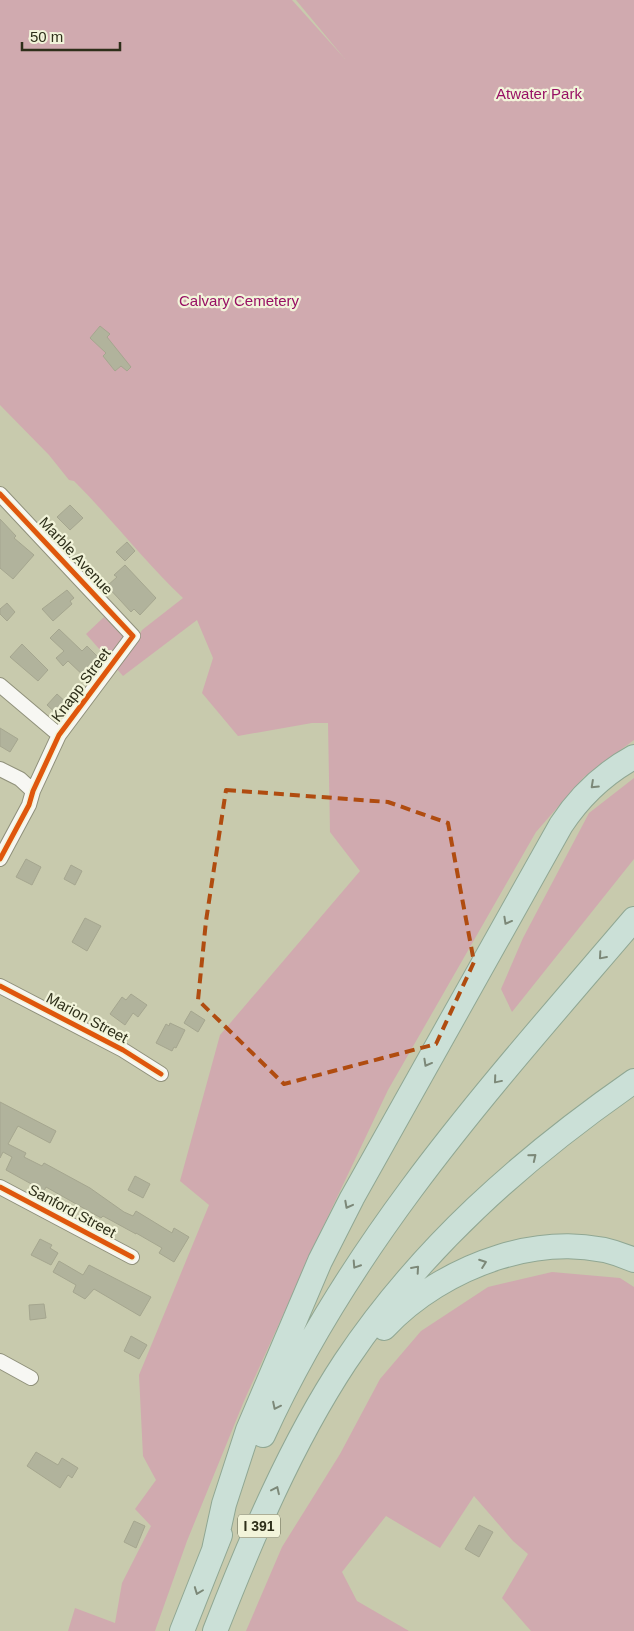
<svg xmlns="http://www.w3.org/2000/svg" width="634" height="1631" font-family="Arial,sans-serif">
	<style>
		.green { fill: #d0aaaf }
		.building { fill: #b1b39c; stroke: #a5a68f }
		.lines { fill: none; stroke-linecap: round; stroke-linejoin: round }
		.street-casing { stroke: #8f907a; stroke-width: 16 }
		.highway-casing { stroke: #90a793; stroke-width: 26 }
		.street { stroke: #f7f7f3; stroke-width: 14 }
		.highway { stroke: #cbe0d7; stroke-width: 24 }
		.cycleway-casing { stroke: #f2f4da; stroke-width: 8 }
		.cycleway { stroke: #df570d; stroke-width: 5 }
		.oneway { stroke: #7c8878 }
		.marked { fill: none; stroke: #b04c10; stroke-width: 4; stroke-dasharray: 10 6; stroke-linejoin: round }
		.labels { text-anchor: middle; stroke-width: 4.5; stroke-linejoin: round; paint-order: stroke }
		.shield { fill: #f2f4da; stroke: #696a54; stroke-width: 1 }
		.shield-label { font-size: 14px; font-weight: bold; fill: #2e2f1a }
		.park-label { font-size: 15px; fill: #981164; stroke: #f2f4da }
		.street-label { font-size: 15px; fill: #2e2f1a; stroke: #f2f4da }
	</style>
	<rect width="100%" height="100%" fill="#c8caad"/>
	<!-- green -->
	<path class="green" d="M0 0H292L345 59 296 0H634V740L584 777 536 832 388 1090 322 1229 244 1401 187 1541 155 1631H68L75 1608 115 1623 122 1583 151 1526 135 1509 156 1480 143 1456 139 1375 209 1205 180 1181 220 1035 360 871 330 832 328 723H312L238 736 202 693 213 658 197 620 123 676 86 634 104 617 133 646 142 630 183 598C144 561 112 519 74 481L69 480 49 455 0 405Z
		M634 778V859L512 1012 501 989 523 938 589 813Z
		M552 1272 620 1278 634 1287V1631H531L502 1598 528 1554 513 1541 474 1496 440 1548 386 1516 342 1572 357 1601 409 1631H246L282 1547 340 1454 380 1379 421 1331 488 1287Z"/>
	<!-- building -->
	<path class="building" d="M100 326 110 334 107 337 131 367 127 371 121 366 115 371 103 356 106 353 90 338Z
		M70 505 83 518 70 530 57 517Z
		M0 519 16 536 14 538 34 555 13 579 0 568Z
		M127 542 135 551 125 561 116 552Z
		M125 565 156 598 140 615 134 609 131 612 107 586 117 577 114 575Z
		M67 590 74 598 70 601 72 604 53 621 42 609Z
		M7 603 15 612 7 621 0 614V609Z
		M59 629 82 651 87 646 103 662 91 677 89 675 86 678 68 661 63 666 56 658 64 651 50 638Z
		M22 644 48 670 38 681 10 657Z
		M57 694 69 705 59 716 47 705Z
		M0 728 18 739 10 752 0 746Z
		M26 859 41 867 32 885 16 877Z
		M71 865 82 871 75 885 64 879Z
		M85 918 101 926 87 951 72 942Z
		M131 994 147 1005 138 1017 133 1013 125 1025 110 1014 122 997 126 1000Z
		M191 1011 205 1020 198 1032 184 1023Z
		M170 1023 185 1030 176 1048 174 1047 172 1051 156 1043 166 1024 169 1026Z
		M0 1102 56 1131 50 1143 18 1126 8 1144 26 1153 24 1157 42 1166 44 1163 90 1188 124 1212 133 1216 136 1211 172 1233 174 1228 189 1237 174 1262 159 1253 162 1248 136 1233V1234L103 1216 101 1218 46 1187 44 1191 6 1170 12 1157 3 1152 0 1158Z
		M135 1176 150 1184 143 1198 128 1190Z
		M40 1239 52 1245 50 1248 58 1253 51 1265 31 1255Z
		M59 1261 83 1275 89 1265 151 1297 140 1316 94 1289 85 1299 73 1292 76 1285 53 1272Z
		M44 1304 46 1318 30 1320 29 1305Z
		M131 1336 147 1345 139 1359 124 1351Z
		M36 1452 58 1465 62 1458 78 1468 72 1478 68 1475 60 1488 27 1466Z
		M134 1521 145 1526 136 1548 124 1542Z
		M479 1525 493 1532 479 1557 465 1549Z"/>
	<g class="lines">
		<defs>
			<path id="street" d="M0 494 133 636 59 735 33 791 29 805 0 859
				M0 685 59 735
				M0 769 20 779 33 791
				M0 986 123 1050 161 1074
				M0 1187 132 1257
				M0 1361 31 1378"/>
			<path id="highway" d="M384 1328C441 1266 552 1223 634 1260
				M263 1435C353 1237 494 1083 634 919
				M214 1550 224 1504 248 1430 320 1261 352 1198 561 825C580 796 603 774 634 757
				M182 1631 220 1535
				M215 1631C251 1539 291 1444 345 1362 421 1248 522 1159 634 1081"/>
		</defs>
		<!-- street casing -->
		<use href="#street" class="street-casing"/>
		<!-- highway casing -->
		<use href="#highway" class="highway-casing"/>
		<!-- street -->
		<use href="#street" class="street"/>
		<!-- highway -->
		<use href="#highway" class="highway"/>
		<defs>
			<path id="cycleway" d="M0 494 133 636 59 735 33 791 29 805 0 859
				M0 986 123 1050 161 1074
				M0 1187 132 1257"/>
		</defs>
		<!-- cycleway casing -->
		<use href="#cycleway" class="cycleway-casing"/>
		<!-- cycleway -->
		<use href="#cycleway" class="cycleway"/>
	</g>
	<!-- one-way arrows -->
	<defs><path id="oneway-chevron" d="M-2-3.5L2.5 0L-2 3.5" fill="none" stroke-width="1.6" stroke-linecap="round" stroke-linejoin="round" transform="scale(1.25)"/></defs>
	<g class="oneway">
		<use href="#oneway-chevron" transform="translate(594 785) rotate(137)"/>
		<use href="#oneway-chevron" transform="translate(507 921) rotate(119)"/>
		<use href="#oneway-chevron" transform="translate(602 956) rotate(131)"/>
		<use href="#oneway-chevron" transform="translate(427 1063) rotate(119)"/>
		<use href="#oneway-chevron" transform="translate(497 1080) rotate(130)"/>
		<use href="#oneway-chevron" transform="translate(533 1157) rotate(-39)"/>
		<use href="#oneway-chevron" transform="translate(348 1205) rotate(118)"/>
		<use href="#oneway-chevron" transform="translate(483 1263) rotate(-20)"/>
		<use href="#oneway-chevron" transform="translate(356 1265) rotate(123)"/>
		<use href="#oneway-chevron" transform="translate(416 1269) rotate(-49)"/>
		<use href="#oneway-chevron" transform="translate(276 1406) rotate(116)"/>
		<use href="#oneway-chevron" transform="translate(276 1490) rotate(-65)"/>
		<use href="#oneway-chevron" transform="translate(198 1591) rotate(111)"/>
	</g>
	<!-- marked area -->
	<path class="marked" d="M226 790 388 802 448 823 474 962 436 1044 284 1084 198 1000 206 921Z"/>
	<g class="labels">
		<!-- shield labels -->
		<rect class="shield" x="238" y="1514.5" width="42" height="23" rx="4"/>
		<g class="shield-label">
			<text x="259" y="1531">I 391</text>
		</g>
		<!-- park labels -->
		<g class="park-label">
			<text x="539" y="99">Atwater Park</text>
			<text x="239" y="306">Calvary Cemetery</text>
		</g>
		<!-- street labels -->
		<g class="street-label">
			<text transform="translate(76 556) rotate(47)" y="5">Marble Avenue</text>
			<text transform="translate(81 685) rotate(-53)" y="5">Knapp Street</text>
			<text transform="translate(87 1018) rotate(28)" y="5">Marion Street</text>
			<text transform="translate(72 1211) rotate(28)" y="5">Sanford Street</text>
		</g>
	</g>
	<!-- scale -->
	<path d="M22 42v8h98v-8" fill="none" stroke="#2e2f1a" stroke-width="2.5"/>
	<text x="30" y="42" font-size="15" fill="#2e2f1a" stroke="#f2f4da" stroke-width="4" paint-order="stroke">50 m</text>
</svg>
